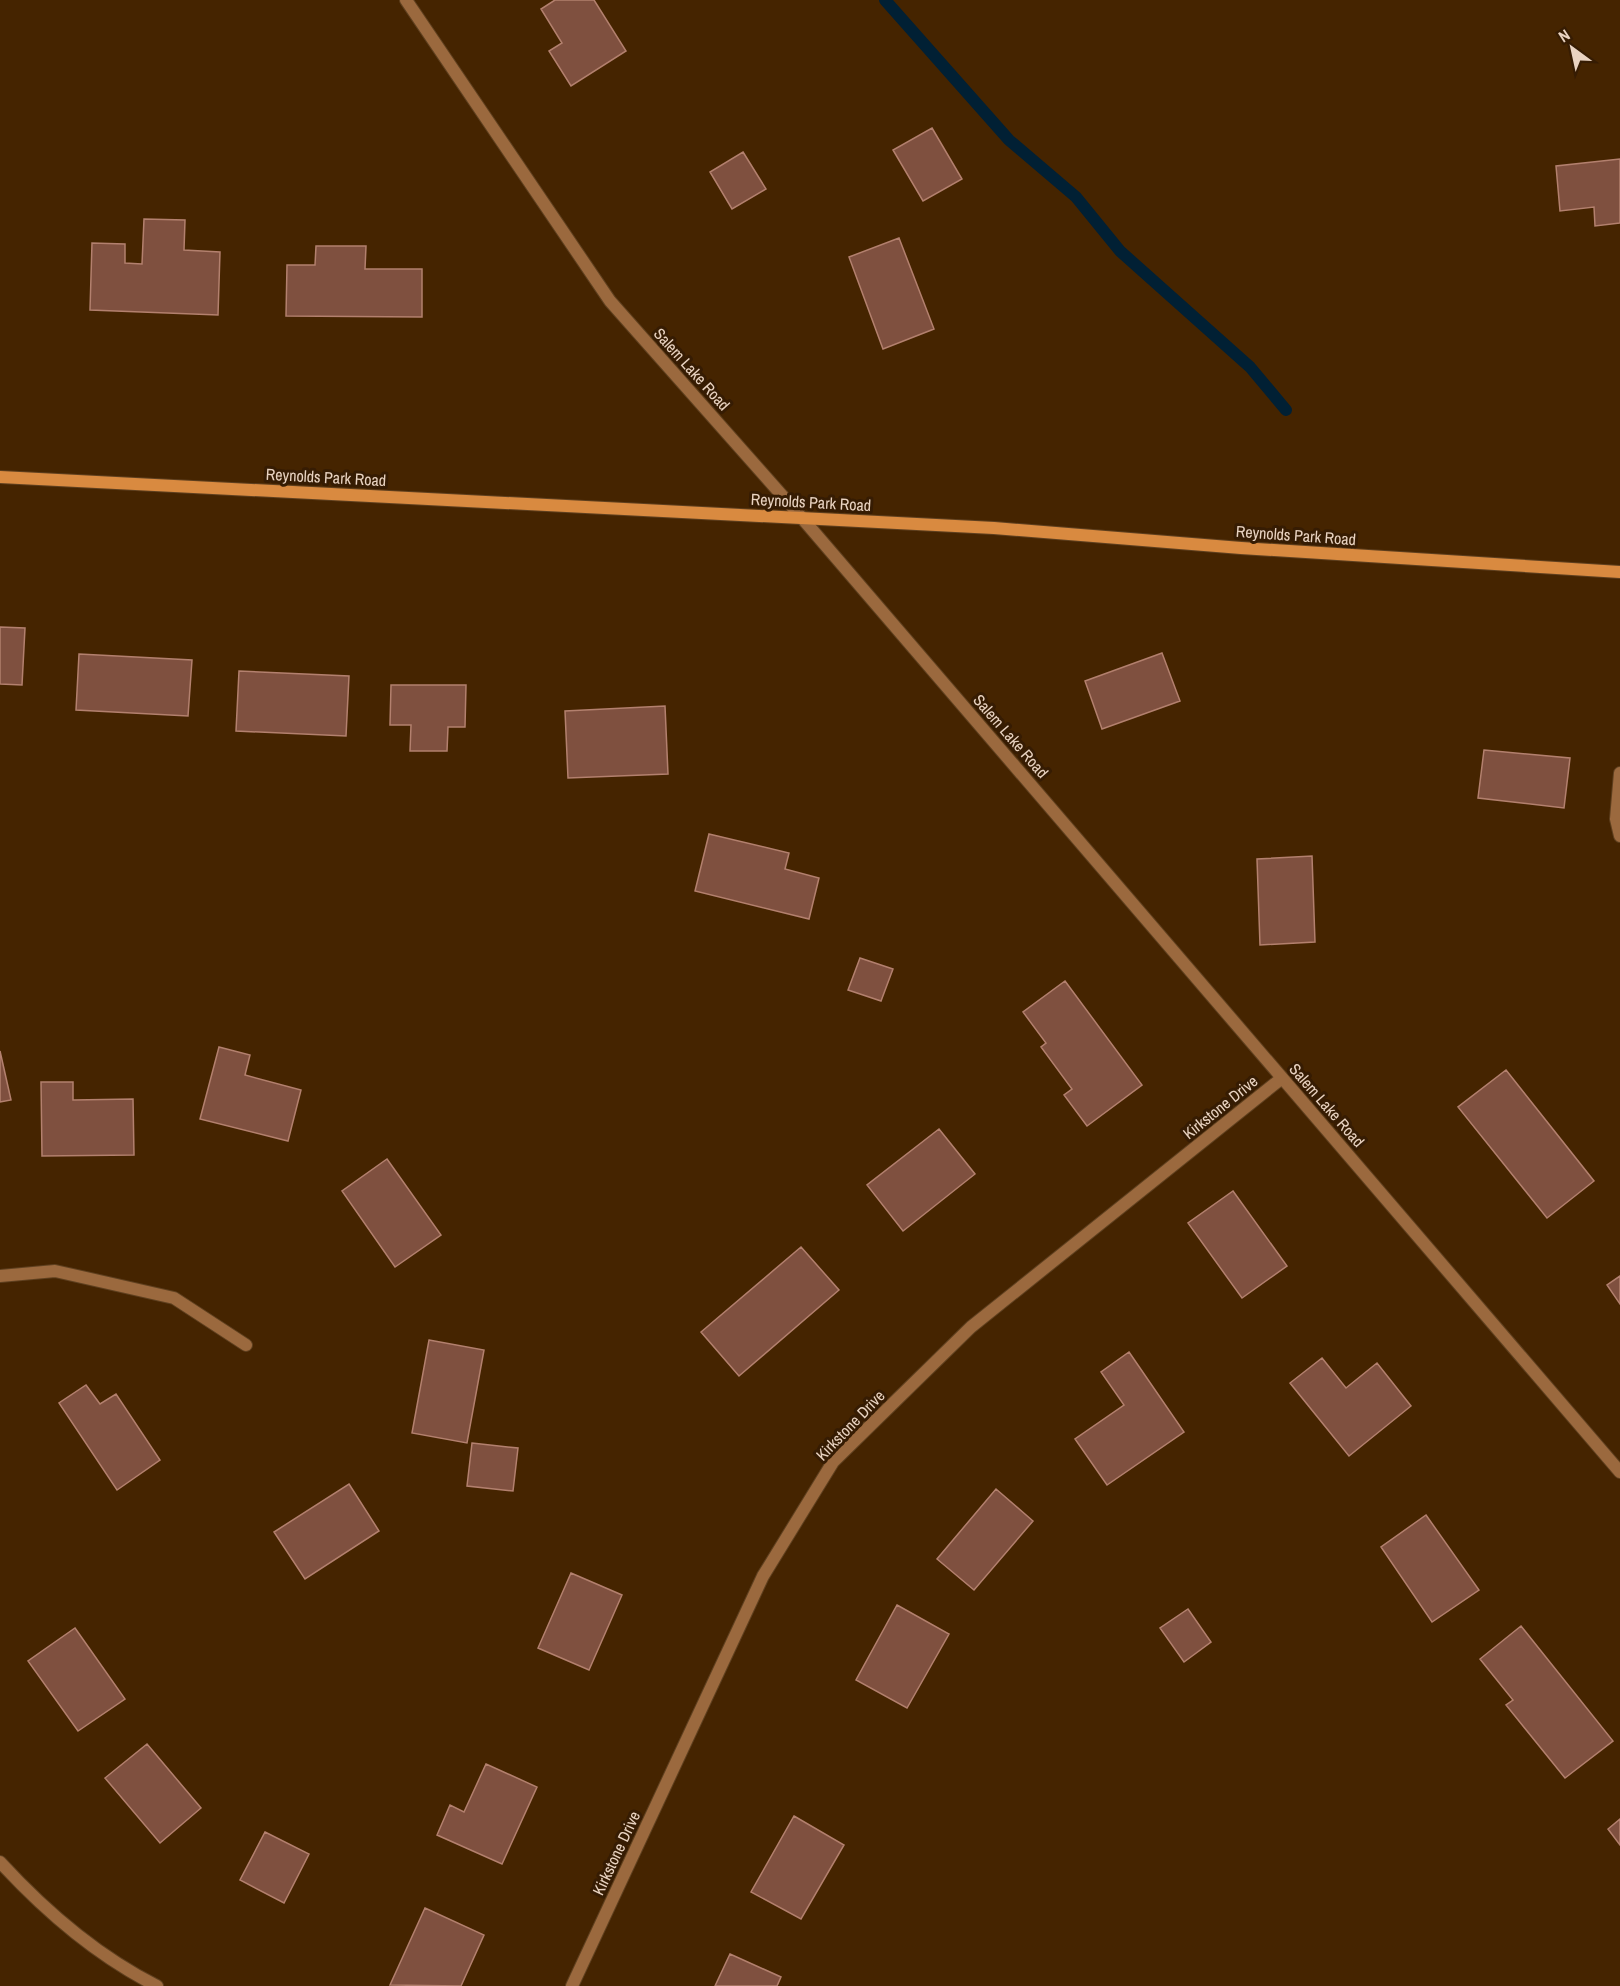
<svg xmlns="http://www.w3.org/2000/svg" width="1620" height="1986" font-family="'Archivo Narrow',sans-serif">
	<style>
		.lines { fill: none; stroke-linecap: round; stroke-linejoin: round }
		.stream { stroke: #012034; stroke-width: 12 }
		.building { fill: #7f503f; stroke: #b3806e; stroke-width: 1.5 }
		.lane-casing { stroke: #5f401f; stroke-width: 14 }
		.street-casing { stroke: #5f401f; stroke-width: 14 }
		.secondary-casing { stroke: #5f401f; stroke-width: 14 }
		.lane { stroke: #9b693e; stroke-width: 12 }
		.street { stroke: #9b693e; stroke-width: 12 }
		.secondary { stroke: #d98a40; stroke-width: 12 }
		.labels { text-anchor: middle; stroke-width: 6; stroke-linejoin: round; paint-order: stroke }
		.street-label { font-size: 16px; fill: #e9d3c1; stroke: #361c03 }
	</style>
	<rect width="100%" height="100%" fill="#452400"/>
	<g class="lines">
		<!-- stream -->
		<path class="stream" d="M885 0 1009 140 1076 197 1120 251 1250 367 1286 410"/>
	</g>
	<!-- building -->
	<path class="building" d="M555 0H594L626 51 571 86 549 51 562 43 541 9Z
		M932 128 962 179 923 201 893 150Z
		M743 152 766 189 732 209 710 172Z
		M1620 159V223L1595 226 1594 207 1560 211 1556 166Z
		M144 219 185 220 184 250 220 252 218 315 90 310 92 243 125 244V263L142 264Z
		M899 238 934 329 883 349 849 257Z
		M316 246H366L365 269H422V317L286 316 287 265H315Z
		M0 627 25 628 22 685 0 684Z
		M1162 653 1180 701 1102 729 1085 681Z
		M79 654 192 660 188 716 76 710Z
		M239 671 349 676 346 736 236 731Z
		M391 685H466L465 727H448L447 751H410L411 725H390Z
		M665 706 668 774 568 778 565 711Z
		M1484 750 1570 758 1564 808 1478 798Z
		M709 834 789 853 785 869 819 878 809 919 695 891Z
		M1312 856 1315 942 1260 945 1257 859Z
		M860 958 893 969 881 1001 848 990Z
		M1065 981 1142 1085 1087 1126 1064 1095 1072 1089 1041 1047 1046 1043 1023 1012Z
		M219 1047 250 1055 245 1075 301 1090 288 1141 200 1119Z
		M0 1051 11 1100 0 1102Z
		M1506 1070 1594 1181 1547 1218 1458 1107Z
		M41 1082H73V1100L133 1099 134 1155 42 1156Z
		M939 1129 975 1174 903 1231 867 1185Z
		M387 1159 441 1235 395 1267 342 1191Z
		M1233 1191 1287 1266 1242 1298 1188 1223Z
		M801 1247 839 1290 739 1376 701 1332Z
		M1620 1276V1304L1607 1285Z
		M429 1340 484 1350 467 1443 412 1433Z
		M1129 1352 1184 1432 1107 1485 1075 1439 1124 1405 1101 1372Z
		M1322 1358 1346 1388 1377 1363 1411 1406 1349 1456 1290 1383Z
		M86 1385 100 1404 116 1394 160 1460 117 1490 59 1403Z
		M472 1443 518 1448 513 1491 467 1486Z
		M349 1484 379 1531 305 1579 274 1532Z
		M996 1489 1033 1521 974 1590 937 1559Z
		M1426 1515 1479 1590 1432 1622 1381 1547Z
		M571 1573 622 1595 589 1670 538 1648Z
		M897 1605 949 1634 907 1708 856 1680Z
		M1188 1609 1211 1642 1184 1662 1160 1628Z
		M1521 1626 1613 1741 1565 1778 1506 1705 1513 1700 1480 1659Z
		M75 1628 125 1699 78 1731 28 1661Z
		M147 1744 201 1808 160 1843 105 1778Z
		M486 1764 537 1787 502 1864 437 1835 450 1805 464 1812Z
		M794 1816 844 1845 801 1919 751 1892Z
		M1620 1819V1845L1608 1829Z
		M265 1832 309 1854 284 1903 240 1880Z
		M425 1908 484 1935 461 1986 390 1985Z
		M730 1954 781 1977 777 1986H715Z"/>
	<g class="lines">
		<defs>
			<path id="lane" d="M1620 773 1616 819 1620 836"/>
			<path id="street" d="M406 0 610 301 802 518 1620 1472
				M0 1276 55 1271 174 1298 246 1345
				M0 1862C45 1911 97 1956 157 1986
				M572 1986 763 1576 833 1462 971 1327 1282 1078"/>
			<path id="secondary" d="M0 477 994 528 1241 548 1620 572"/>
		</defs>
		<!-- lane casing -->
		<use href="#lane" class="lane-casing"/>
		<!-- street casing -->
		<use href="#street" class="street-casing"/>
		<!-- secondary casing -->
		<use href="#secondary" class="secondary-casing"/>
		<!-- lane -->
		<use href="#lane" class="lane"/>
		<!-- street -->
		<use href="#street" class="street"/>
		<!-- secondary -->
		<use href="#secondary" class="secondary"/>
	</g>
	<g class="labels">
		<!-- street labels -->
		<g class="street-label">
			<text transform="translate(692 369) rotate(48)" y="6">Salem Lake Road</text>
			<text transform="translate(326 477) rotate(3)" y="6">Reynolds Park Road</text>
			<text transform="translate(811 502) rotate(3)" y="6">Reynolds Park Road</text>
			<text transform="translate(1296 535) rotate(4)" y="6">Reynolds Park Road</text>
			<text transform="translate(1011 736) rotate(49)" y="6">Salem Lake Road</text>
			<text transform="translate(1327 1105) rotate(49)" y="6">Salem Lake Road</text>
			<text transform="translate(1220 1107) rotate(-39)" y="6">Kirkstone Drive</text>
			<text transform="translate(850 1425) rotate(-46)" y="6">Kirkstone Drive</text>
			<text transform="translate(616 1853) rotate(-65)" y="6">Kirkstone Drive</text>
		</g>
	</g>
	<!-- north arrow -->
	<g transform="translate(1572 48) rotate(327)" stroke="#361c03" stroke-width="4.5" paint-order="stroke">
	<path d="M0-4.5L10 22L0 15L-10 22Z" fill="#e9d3c1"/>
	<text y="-9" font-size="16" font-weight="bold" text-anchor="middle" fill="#e9d3c1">N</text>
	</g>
</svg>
